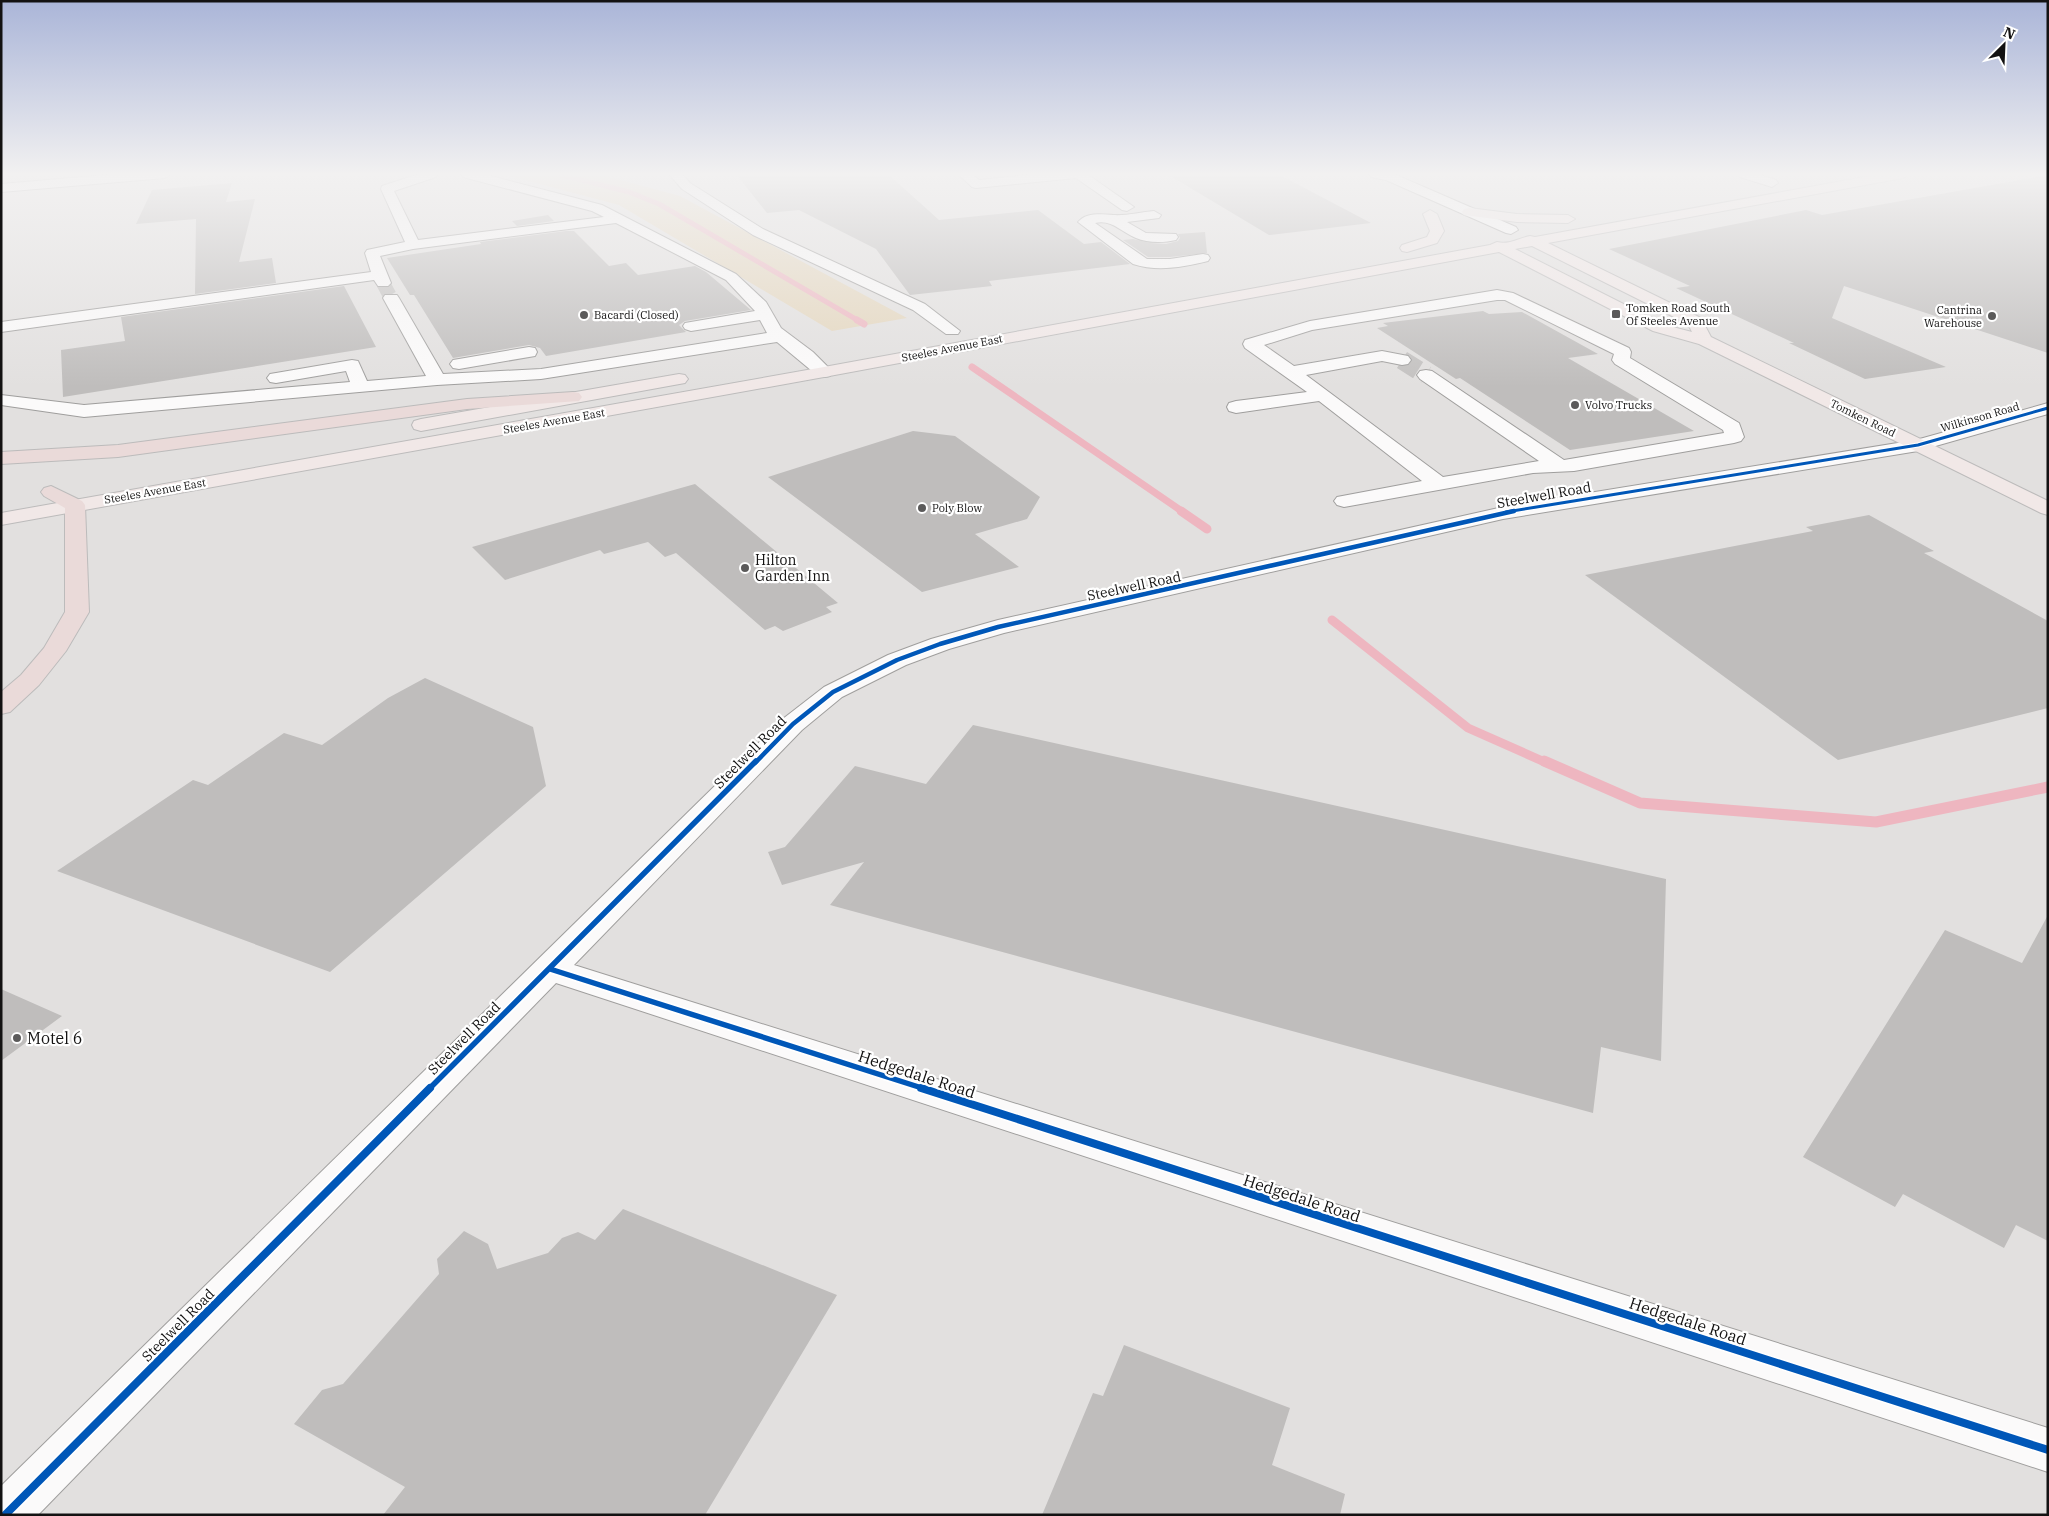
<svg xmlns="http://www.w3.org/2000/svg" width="2049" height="1516" font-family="'IBM Plex Serif',serif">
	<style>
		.green { fill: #e4d6bd }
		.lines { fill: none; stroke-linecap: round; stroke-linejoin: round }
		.stream-far3 { stroke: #eeb6c0; stroke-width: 5 }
		.stream-far2 { stroke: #eeb6c0; stroke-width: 7 }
		.stream-far1 { stroke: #eeb6c0; stroke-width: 9 }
		.stream { stroke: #eeb6c0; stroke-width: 11 }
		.building { fill: #bfbdbc }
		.minor-tunnel-far1 { stroke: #c3c1c0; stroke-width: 14; stroke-dasharray: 14 7; stroke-linecap: butt }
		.minor-tunnel { stroke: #c3c1c0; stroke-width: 19; stroke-dasharray: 19 9; stroke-linecap: butt }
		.minor-casing { stroke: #9f9e9d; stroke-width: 2 }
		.major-casing { stroke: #bcbbbb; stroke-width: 2 }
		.highway-casing { stroke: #bcbbbb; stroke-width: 2 }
		.minor { fill: #fbfafa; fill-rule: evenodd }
		.major { fill: #f1e8e7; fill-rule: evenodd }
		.highway { fill: #eadad9; fill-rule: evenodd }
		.cycleway-far3-casing { stroke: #fff; stroke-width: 5 }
		.cycleway-far2-casing { stroke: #fff; stroke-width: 7 }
		.cycleway-far1-casing { stroke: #fff; stroke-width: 9 }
		.cycleway-casing { stroke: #fff; stroke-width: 11 }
		.cycleway-far3 { stroke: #0057b8; stroke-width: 3 }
		.cycleway-far2 { stroke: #0057b8; stroke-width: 4.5 }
		.cycleway-far1 { stroke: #0057b8; stroke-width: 5.5 }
		.cycleway { stroke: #0057b8; stroke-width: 8 }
		.poi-dot { fill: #5b5a5a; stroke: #fff; stroke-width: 2 }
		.labels { text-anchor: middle; stroke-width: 4.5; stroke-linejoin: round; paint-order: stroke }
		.far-poi-label { font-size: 11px; fill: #131212; stroke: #fff; text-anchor: start }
		.far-street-label { font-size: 11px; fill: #131212; stroke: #fff }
		.street-label { font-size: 14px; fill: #131212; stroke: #fff }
		.poi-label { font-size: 14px; fill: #131212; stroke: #fff; text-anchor: start }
		.near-poi-label { font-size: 16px; fill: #131212; stroke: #fff; text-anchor: start }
		.near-street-label { font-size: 16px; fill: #131212; stroke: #fff }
	</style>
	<rect width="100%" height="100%" fill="#e2e0df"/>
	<!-- green -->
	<path class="green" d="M502 174H598L680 196 907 318 832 331 619 205Z"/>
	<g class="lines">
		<!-- stream-far3 -->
		<path class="stream-far3" d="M558 174 629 192 659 204 859 321"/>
		<!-- stream-far2 -->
		<path class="stream-far2" d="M857 320 864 324
			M972 367 1183 512"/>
		<!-- stream-far1 -->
		<path class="stream-far1" d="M1181 511 1207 529
			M1332 620 1468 728 1547 763"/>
		<!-- stream -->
		<path class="stream" d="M1544 761 1640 803 1876 822 2048 787"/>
	</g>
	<!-- building -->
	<path class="building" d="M736 174H888L939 220 1038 210 1084 244 1101 242 1130 264 989 281 992 286 910 295 876 249 799 210 767 213Z
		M1167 174H1278L1371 223 1269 235Z
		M2048 175V353L1844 286 1832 318 1946 367 1865 379 1789 343H1794L1676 288 1690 286 1609 249 1806 210 1822 215Z
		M232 183 226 202 255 199 239 262 272 258 276 283 195 294 196 219 136 224 152 190Z
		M548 215 554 221 517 226 512 221Z
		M566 231H574L609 266 626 263 638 275 695 266 706 272 751 310 685 321 679 325 686 332 546 356 540 348 529 345 453 358 414 295H410L387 258 481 244 480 242Z
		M1205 232 1207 253 1170 257H1148L1123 240 1133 239 1150 243 1166 244 1178 241 1180 238 1178 234Z
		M344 286 376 347 63 397 61 350 125 341 121 317Z
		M1483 311 1489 314 1522 312 1598 354 1568 358 1694 431 1570 450 1460 378 1456 379 1377 328 1388 326 1383 323Z
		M913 431 955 436 1040 497 1027 519 975 534 1019 567 922 592 768 477Z
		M695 484 838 603 826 607 832 612 783 631 775 626 765 630 676 553 665 557 648 542 604 554 600 550 505 580 472 547Z
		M1869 515 1934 551 1924 553 2048 621V708L1838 760 1585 575 1813 531 1806 527Z
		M425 678 533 727 546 786 330 972 57 871 193 780 208 785 284 733 322 745 388 698Z
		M973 725 1666 879 1661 1061 1601 1047 1593 1113 830 905 864 862 782 885 768 852 785 847 855 766 926 784Z
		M2048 915V1241L2016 1225 2004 1248 1903 1194 1895 1207 1803 1157 1945 930 2022 963Z
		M1 989 62 1016 1 1061Z
		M623 1209 837 1295 705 1515H383L405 1487 294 1424 322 1390 343 1384 439 1274 437 1259 464 1231 488 1244 497 1269 548 1253 562 1238 578 1232 595 1240Z
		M1124 1345 1290 1408 1272 1465 1345 1494 1340 1515H1042L1093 1393 1103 1396Z"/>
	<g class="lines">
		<!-- minor-tunnel-far1 -->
		<path class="minor-tunnel-far1" d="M383 283 391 298"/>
		<!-- minor-tunnel -->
		<path class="minor-tunnel" d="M1402 360 1426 375"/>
		<defs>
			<path id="minor" d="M117 174H171L165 178 1 192V184Z
				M419 174H438L436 177 394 191 418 240 604 217 592 211 463 177 461 174H483L602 205 736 274 766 302 781 328 813 352 833 372 830 376 824 377 818 376 777 342 541 379 437 385 84 417 1 405V395L84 405 350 382 346 371 276 383 270 382 267 378 270 374 276 373 352 360 358 361 367 381 426 376 383 298 385 295H397L399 298 443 374 541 369 767 333 760 320 691 331 685 329 683 326 685 323 755 311 726 280 616 223 413 249 380 256 391 283 388 286H378L374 280 1 332V322L371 272 365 253 367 250 405 242 381 189 382 186Z
				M669 174H682L690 183 763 229 925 304 960 331 958 334H946L913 310 753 235 682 189Z
				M958 174H972L979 180 1036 174H1087L1134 207 1127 211 1122 210 1076 178 976 188 972 187Z
				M1369 174H1394L1516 227 1518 230 1511 234 1506 233 1386 180 1371 177Z
				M1738 174H1758L1776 180 1778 183 1772 187 1740 177Z
				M1154 211 1161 215 1159 218 1127 222 1146 233 1176 234 1178 237 1176 240C1164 243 1147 243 1136 238 1121 232 1112 219 1095 223L1147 259H1170L1203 254 1208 255 1210 258 1208 261C1183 267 1158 272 1133 264L1078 222C1086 212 1102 214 1113 215 1126 216 1141 212 1154 211Z
				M1497 290 1513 293 1629 348 1631 352 1630 358 1739 423 1744 437 1741 441 1734 443 1574 471 1533 473 1344 507 1337 505 1334 501 1337 497 1422 481 1319 401 1236 413 1229 411 1227 407 1229 403 1236 401 1307 392 1245 348 1243 344 1245 340 1310 321ZM1497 300H1505L1614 354 1612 360 1615 364 1723 430 1724 433 1564 460 1432 371 1426 370 1420 371 1417 375 1420 379 1539 461 1443 477 1306 375 1382 361 1402 365 1408 364 1411 360 1408 356 1382 351 1294 366 1264 345 1312 330Z
				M529 347 535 348 537 352 535 356 459 369 453 368 450 364 453 360 459 359Z
				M2048 403V414L1918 451 1503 519 1004 633 949 649 906 665 842 697 802 730 574 965 2048 1428V1472L556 983 38 1515H1V1486L784 718 824 687 888 655 931 639 998 620 1503 507 1916 440Z"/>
			<path id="major" d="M1881 174H1909L1903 178 1548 243 1701 318 1711 337 2048 501V515L2041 513 1699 344 1653 331 1499 252 824 377 1 525V513L824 367 1490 245 1497 242C1509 245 1519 238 1530 236L1535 237ZM1532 246 1688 324 1692 332 1665 325 1515 249Z
				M1469 208 1517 214 1568 215 1575 219 1568 223 1517 222 1464 215 1462 212 1464 209Z
				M1430 210 1437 214 1444 231 1437 243 1407 252 1402 251 1400 248 1402 245 1427 237 1430 231 1423 214Z
				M679 374 685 375 688 379 685 383 421 431 414 429 412 425 414 421 421 419Z"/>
			<path id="highway" d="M573 392 579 393 582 397 579 401 467 409 118 457 1 464V452L118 445 467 399Z
				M51 486 82 501 85 505 89 612 66 651 39 685 10 712 1 714V692L21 675 44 648 65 612V508L44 496 41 492 44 488Z"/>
		</defs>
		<!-- minor casing -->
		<use href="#minor" class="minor-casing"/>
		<!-- major casing -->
		<use href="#major" class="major-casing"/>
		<!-- highway casing -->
		<use href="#highway" class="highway-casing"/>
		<!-- minor -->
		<use href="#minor" class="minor"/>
		<!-- major -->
		<use href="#major" class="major"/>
		<!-- highway -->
		<use href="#highway" class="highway"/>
		<defs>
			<path id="cycleway-far3" d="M1506 512 1918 445 2048 408"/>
			<path id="cycleway-far2" d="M755 763 793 724 833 692 897 660 940 644 998 627 1514 511"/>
			<path id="cycleway-far1" d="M550 969 925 1089
				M429 1089 756 761"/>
			<path id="cycleway" d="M921 1088 2048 1450
				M5 1515 430 1088"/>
		</defs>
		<!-- cycleway-far3 casing -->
		<use href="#cycleway-far3" class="cycleway-far3-casing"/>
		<!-- cycleway-far2 casing -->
		<use href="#cycleway-far2" class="cycleway-far2-casing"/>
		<!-- cycleway-far1 casing -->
		<use href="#cycleway-far1" class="cycleway-far1-casing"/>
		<!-- cycleway casing -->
		<use href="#cycleway" class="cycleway-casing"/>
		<!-- cycleway-far3 -->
		<use href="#cycleway-far3" class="cycleway-far3"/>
		<!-- cycleway-far2 -->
		<use href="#cycleway-far2" class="cycleway-far2"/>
		<!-- cycleway-far1 -->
		<use href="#cycleway-far1" class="cycleway-far1"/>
		<!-- cycleway -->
		<use href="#cycleway" class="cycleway"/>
	</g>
	<!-- sky -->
	<linearGradient id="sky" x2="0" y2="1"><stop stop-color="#aab5d8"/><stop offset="0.45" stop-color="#f2f1f1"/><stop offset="1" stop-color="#f2f1f1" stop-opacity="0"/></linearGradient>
	<rect width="2049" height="387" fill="url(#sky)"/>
	<!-- markers -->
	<g class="poi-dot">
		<rect x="1611" y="309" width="10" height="10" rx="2.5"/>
		<circle cx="584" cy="315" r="5"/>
		<circle cx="1992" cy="316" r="5"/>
		<circle cx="1575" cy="405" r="5"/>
		<circle cx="922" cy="508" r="5"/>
		<circle cx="745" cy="568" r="5"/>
		<circle cx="17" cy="1038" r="5"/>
	</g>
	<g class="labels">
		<!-- far-poi labels -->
		<g class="far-poi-label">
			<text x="1626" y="312">Tomken Road South<tspan x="1626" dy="13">Of Steeles Avenue</tspan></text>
			<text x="1982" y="314" text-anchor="end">Cantrina<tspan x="1982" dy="13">Warehouse</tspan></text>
			<text x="594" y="319">Bacardi (Closed)</text>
			<text x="1585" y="409">Volvo Trucks</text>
			<text x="932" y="512">Poly Blow</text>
		</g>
		<!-- far-street labels -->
		<g class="far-street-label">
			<text transform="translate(952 348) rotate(-11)" y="4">Steeles Avenue East</text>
			<text transform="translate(1980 417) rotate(-16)" y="4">Wilkinson Road</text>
			<text transform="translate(1863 418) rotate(26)" y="4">Tomken Road</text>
			<text transform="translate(554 421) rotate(-10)" y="4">Steeles Avenue East</text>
			<text transform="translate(155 491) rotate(-10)" y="4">Steeles Avenue East</text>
		</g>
		<!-- street labels -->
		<g class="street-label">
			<text transform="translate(1544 495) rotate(-10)" y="5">Steelwell Road</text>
			<text transform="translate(1134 586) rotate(-12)" y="5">Steelwell Road</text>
			<text transform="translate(750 752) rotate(-45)" y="5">Steelwell Road</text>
			<text transform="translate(464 1038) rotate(-45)" y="5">Steelwell Road</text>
			<text transform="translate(178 1325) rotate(-45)" y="5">Steelwell Road</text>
		</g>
		<!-- poi labels -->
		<g class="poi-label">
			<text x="755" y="565">Hilton<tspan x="755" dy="16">Garden Inn</tspan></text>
		</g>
		<!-- near-poi labels -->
		<g class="near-poi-label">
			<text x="27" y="1044">Motel 6</text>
		</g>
		<!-- near-street labels -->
		<g class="near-street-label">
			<text transform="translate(917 1074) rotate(18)" y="6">Hedgedale Road</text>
			<text transform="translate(1302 1198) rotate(18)" y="6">Hedgedale Road</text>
			<text transform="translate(1688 1321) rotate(18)" y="6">Hedgedale Road</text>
		</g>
	</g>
	<!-- border -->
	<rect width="2049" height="1516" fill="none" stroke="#131212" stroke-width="5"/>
	<!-- north arrow -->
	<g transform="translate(2004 45) rotate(24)" stroke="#ffffff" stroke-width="4" paint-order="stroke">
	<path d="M0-4L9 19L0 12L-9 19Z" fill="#131212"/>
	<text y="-8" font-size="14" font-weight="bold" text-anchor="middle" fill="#131212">N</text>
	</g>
</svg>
